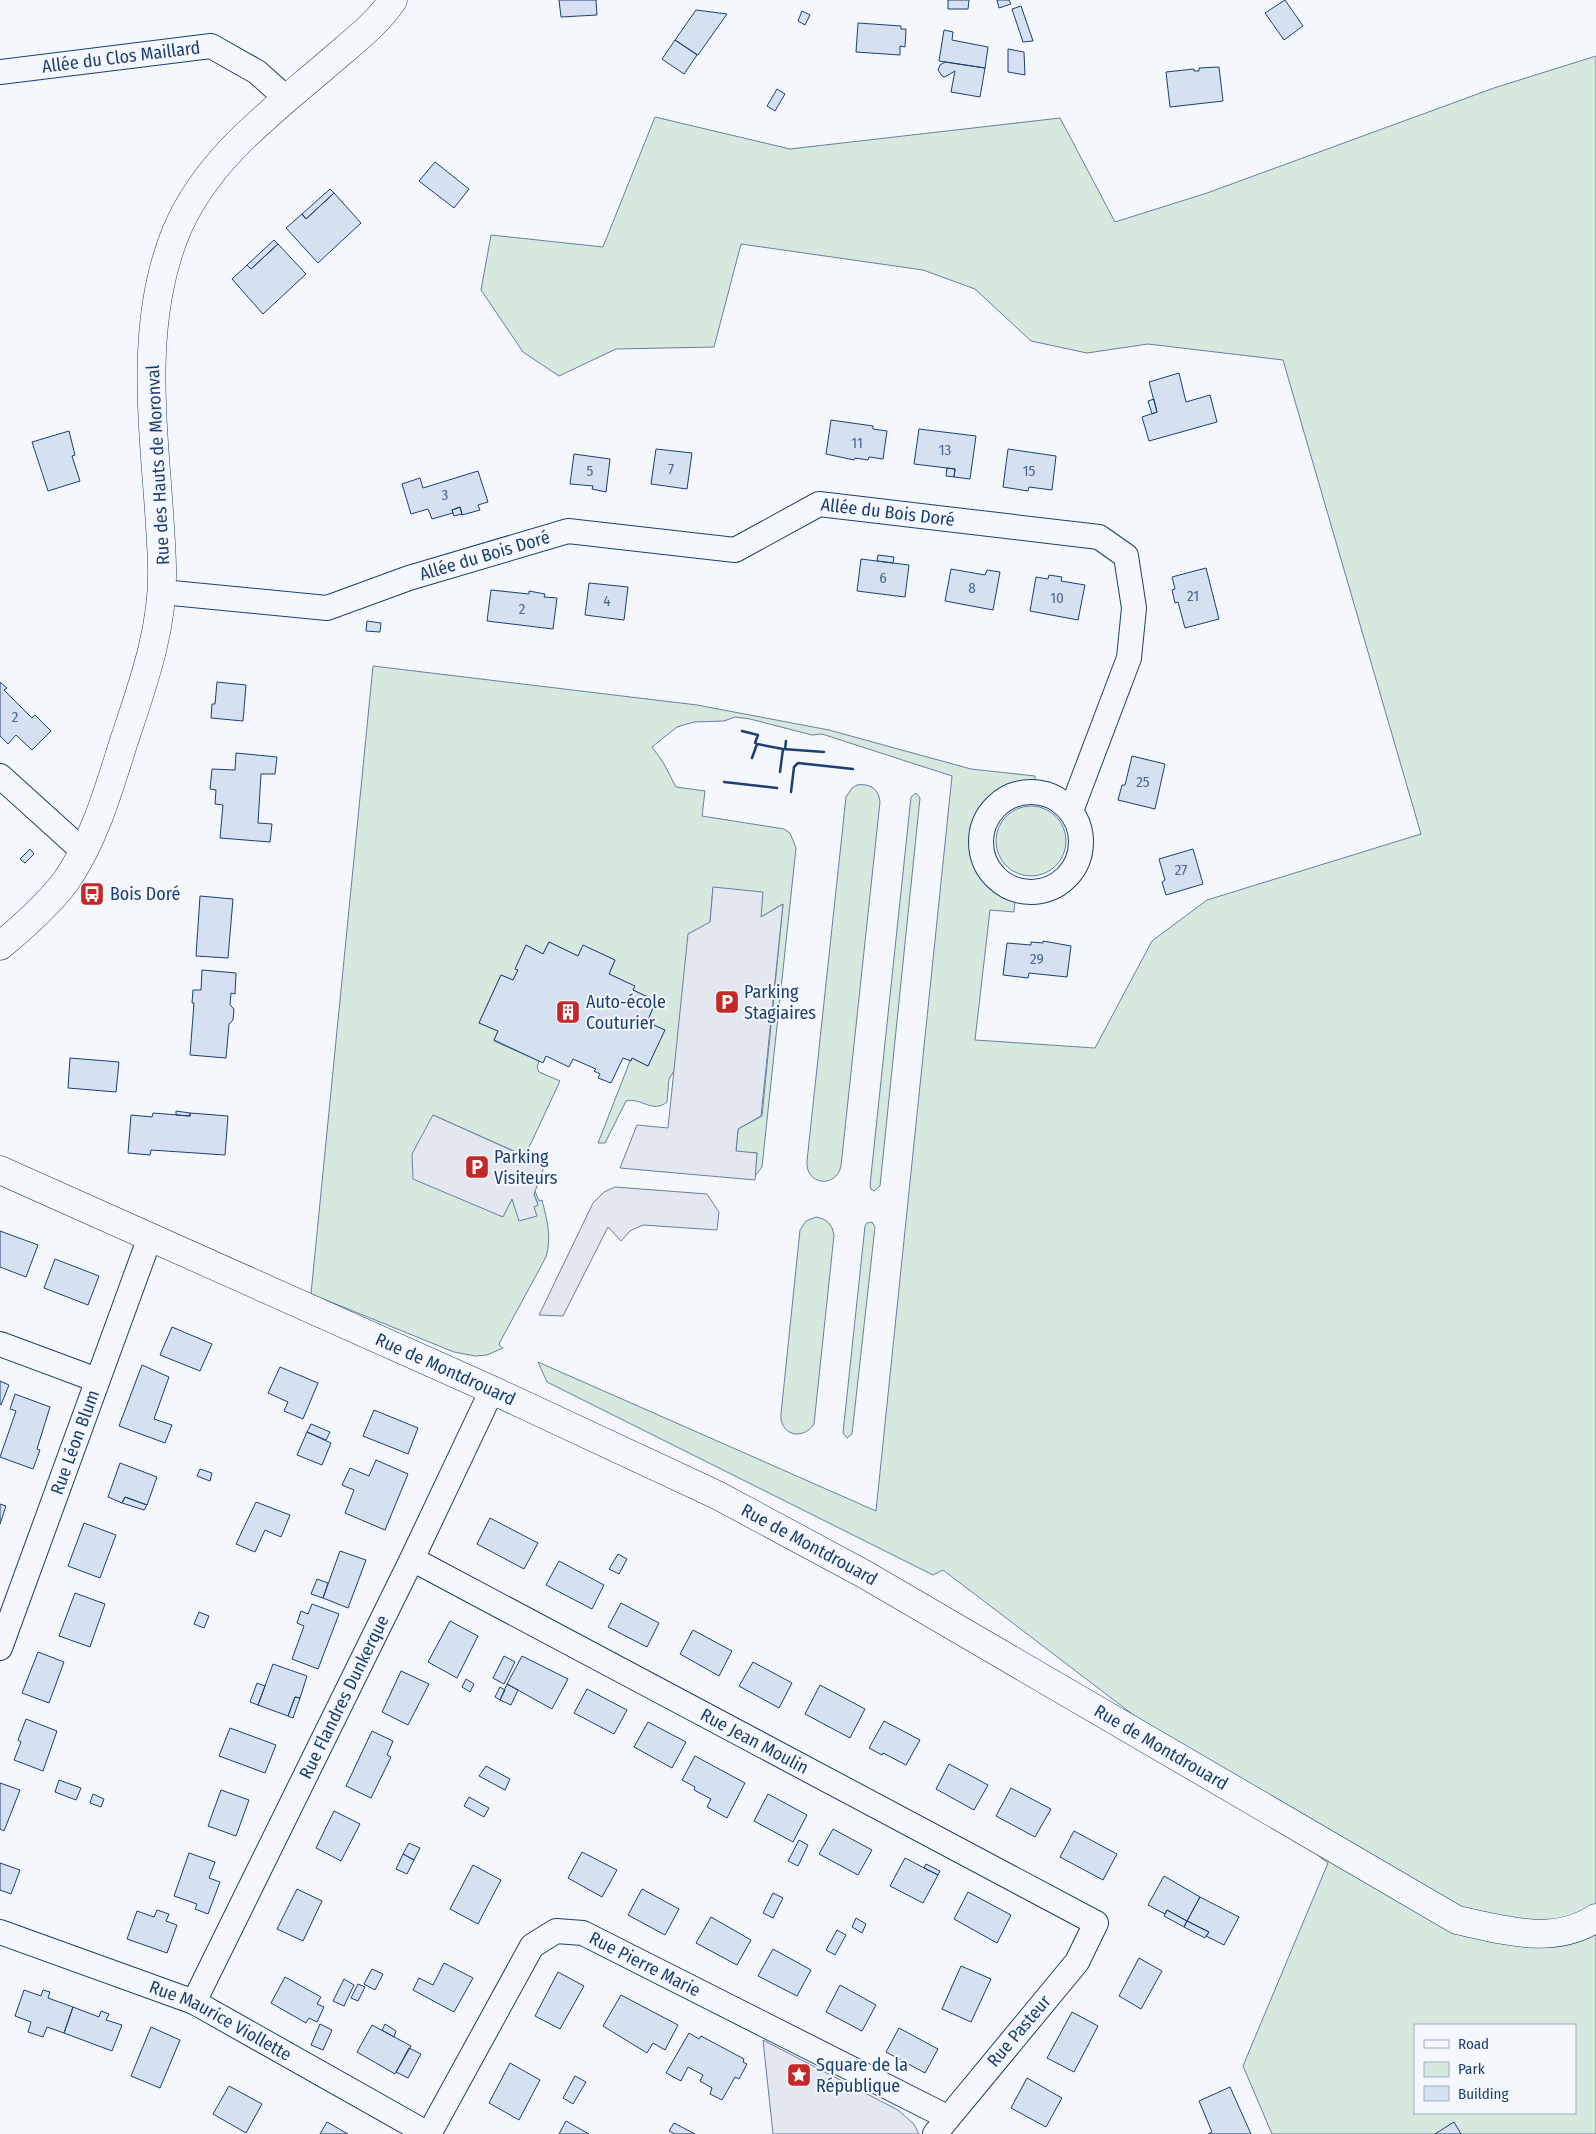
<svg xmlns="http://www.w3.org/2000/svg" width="1596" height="2134" font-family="'Fira Sans Condensed',sans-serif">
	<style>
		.green { fill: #d7e8df; stroke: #687fa3; fill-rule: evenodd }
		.parking { fill: #e3e8f0; stroke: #687fa3 }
		.building { fill: #d5e0f0; stroke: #1d3f73 }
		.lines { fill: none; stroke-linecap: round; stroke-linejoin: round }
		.minor-casing { stroke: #1d3f73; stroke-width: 26 }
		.tertiary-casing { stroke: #1d3f73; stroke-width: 29 }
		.primary-casing { stroke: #1d3f73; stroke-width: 29 }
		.minor { stroke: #f4f7fb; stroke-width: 24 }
		.tertiary { stroke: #f4f7fb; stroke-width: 28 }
		.primary { stroke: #f4f7fb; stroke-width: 28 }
		.wall { stroke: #1d3f73; stroke-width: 2.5 }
		.labels { text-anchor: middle; stroke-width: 4; stroke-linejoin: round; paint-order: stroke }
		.number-label { font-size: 15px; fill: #4b6792 }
		.street-label { font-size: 18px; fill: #1d3f73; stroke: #f4f7fb }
		.poi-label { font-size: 18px; fill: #1d3f73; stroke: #f4f7fb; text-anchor: start }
	</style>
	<rect width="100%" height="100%" fill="#f4f7fb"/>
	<!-- green -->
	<path class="green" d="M1596 56V2134H1272L1243 2066 1328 1863 943 1570 933 1575 547 1382 538 1362 876 1511 952 776 822 734 812 735 750 719 735 717 724 721 694 722 677 727 652 747 663 762 676 787 705 791 702 816 784 829 790 833 796 848 762 1167 755 1176 757 1153 736 1152 738 1129 762 1116 783 904 761 917 713 888 710 922 674 1071 669 1079 667 1102C652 1114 641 1097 626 1101L605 1143H598L630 1061 632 1058 648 1066 664 1030 647 1022 656 1001 633 990 634 986 609 974 615 960 584 946 578 956 549 942 543 954 526 945 516 969 518 970 513 980 501 975 479 1023 498 1031 494 1041 539 1061 537 1067 539 1072 560 1081 525 1156 433 1115 503 1216 512 1199 534 1207 538 1205 534 1194 535 1191 539 1201 542 1200C547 1220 552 1237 546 1257L500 1342 499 1345 503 1348 487 1355 475 1356 454 1352 311 1294 373 666 697 705 829 730 971 769 1035 776V782C1015 787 996 789 982 804 962 825 969 870 990 889 996 894 1007 896 1015 898L1014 912 990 910 975 1040 1095 1048 1152 941 1207 900 1421 834 1283 360 1148 344 1087 353 1031 341 975 289 923 270 741 244 714 347 616 349 559 376 523 352 481 290 491 235 603 247 655 117 790 149 1060 118 1115 222 1207 193 1494 88ZM1415 2025H1575V2113H1415Z
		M857 785C870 783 879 789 880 802L841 1166C836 1189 805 1185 807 1161L846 797 852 788Z
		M916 793 920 798 880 1186 874 1191 871 1189 870 1185 911 797Z
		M996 841a35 35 0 1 1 70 0a35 35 0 1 1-70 0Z
		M816 1217C827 1219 832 1224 834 1235L814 1424C802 1442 779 1434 781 1414L800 1230 806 1221Z
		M872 1222 875 1227 852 1434 847 1438 843 1433 865 1226 867 1223Z"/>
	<!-- parking -->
	<path class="parking" d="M713 887 763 892 761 917 783 904 761 1116 738 1129 736 1151 757 1153 755 1180 620 1168 637 1125 668 1128 688 934 710 922Z
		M433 1115 542 1164 543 1170 534 1194 538 1205 534 1207 537 1216 519 1221 512 1199 503 1217 413 1179 412 1154Z
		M615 1187 707 1194 719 1212 717 1230 643 1225 630 1231 621 1241 608 1227 563 1316 539 1315 593 1203 604 1192Z
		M763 2040 898 2110 914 2124 919 2134H773Z"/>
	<!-- building -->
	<path class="building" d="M559 0H596L597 15 561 17Z
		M948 0H969L968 9H948Z
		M997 0H1009L1011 4 999 8Z
		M1285 0 1303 26 1284 40 1265 13Z
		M1021 6 1033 41 1023 42 1012 9Z
		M696 10 727 14 698 55 675 40Z
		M802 11 810 15 805 25 798 21Z
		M858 23 901 26V29H906L905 47 900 46V55L856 52Z
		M944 30 953 32 952 40 988 47 985 68 939 61Z
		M675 40 697 55 684 74 662 59Z
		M1008 49 1024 52 1025 75 1008 72Z
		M945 62 985 68 980 97 951 92 955 71 945 77 942 76 938 70 940 65Z
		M1219 67 1223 101 1170 107 1166 72 1194 69V71H1199V68Z
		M777 89 785 94 775 111 767 106Z
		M435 162 469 189 454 208 419 181Z
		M330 189 334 193 306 219 302 214Z
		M334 193 361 223 318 263 286 228 302 214 306 219Z
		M274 240 278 244 251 269 247 265Z
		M278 244 306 274 263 314 232 279 247 265 251 269Z
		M1179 373 1186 402 1210 395 1217 422 1149 441 1142 417 1157 412 1149 382Z
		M1154 399 1157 412 1152 414 1148 401Z
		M831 420 873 426V429L887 431 883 459 869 457 868 460 855 458 854 460 826 454Z
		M919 429 976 436 970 479 954 477 955 469 914 464Z
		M69 431 75 455 72 456 80 481 48 491 32 442Z
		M656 449 692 453 687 489 651 484Z
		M1008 449 1056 456 1052 490 1029 487 1028 491 1003 487Z
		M574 454 610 459 606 492 592 489 593 486 570 484Z
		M947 468 955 469 954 477 946 476Z
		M478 471 488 502 478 505 480 510 462 515 460 507 452 510 453 513 432 519 428 509 411 514 402 484 420 478 423 488Z
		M460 507 462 514 454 516 452 510Z
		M878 555 894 557 893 563 877 561Z
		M861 559 909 565 905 597 857 591Z
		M1206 568 1219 619 1185 628 1178 602 1175 603 1172 590 1175 589 1172 577Z
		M951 569 985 575 987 570 1000 572 993 610 945 601Z
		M1049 575 1062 577 1061 581 1085 585 1078 620 1030 611 1036 577 1048 579Z
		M589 583 628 587 624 620 585 615Z
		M491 590 529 594V591L545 594 544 597 557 598 553 629 487 621Z
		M367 621 381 623 380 632 366 631Z
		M0 682 7 688 4 690 32 718 35 715 51 731 32 750 16 735 8 744 0 736Z
		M217 682 246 685 243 721 211 718 212 704H215Z
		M236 753 277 757 275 774H261L258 823 272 824 270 842 220 838 223 805 215 804 216 790 210 789 212 769 235 770Z
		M1132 756 1165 764 1155 809 1118 800 1122 785H1125Z
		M30 849 34 854 25 863 20 859Z
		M1193 849 1203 884 1166 895 1162 882 1165 880 1159 859Z
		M90 887 96 888 94 901 87 900Z
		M200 896 233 899 228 958 196 956Z
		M1043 941 1071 946 1067 977 1029 973 1028 978 1003 975 1007 943 1031 945V942L1043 943Z
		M549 942 578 956 583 945 615 960 609 974 635 986 633 990 656 1001 647 1022 665 1030 648 1066 632 1058 631 1061 623 1058 611 1083 598 1078 600 1074 594 1071 596 1069 573 1059 569 1067 546 1056 543 1063 494 1040 498 1031 479 1023 501 975 513 980 518 970 515 969 526 945 543 954Z
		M202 970 236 973 235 994 231 993 230 1005 234 1009 233 1020 229 1024 226 1058 190 1055 194 1003H192L193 990H201Z
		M70 1058 119 1062 116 1092 68 1088Z
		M176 1111 190 1113V1116L176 1115Z
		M153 1113 190 1116V1113L228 1116 225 1155 151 1150 150 1155 128 1153 131 1115 152 1117Z
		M0 1231 38 1245 26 1277 0 1267Z
		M55 1259 99 1276 88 1305 44 1288Z
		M172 1327 212 1344 200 1371 160 1355Z
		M142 1365 169 1377 154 1419 172 1425 165 1443 119 1426Z
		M280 1367 318 1383 303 1419 284 1411 288 1402 268 1393Z
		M0 1381 9 1385 1 1405 0 1404Z
		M15 1394 50 1407 37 1449 40 1450 33 1469 0 1457 16 1411 10 1409Z
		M374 1410 418 1428 408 1454 363 1436Z
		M311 1424 330 1432 326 1440 307 1432Z
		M307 1432 331 1443 322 1465 297 1455Z
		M376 1460 408 1474 385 1530 345 1513 354 1490 342 1485 350 1468 369 1476Z
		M120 1463 157 1477 147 1505 125 1497 122 1503 108 1497Z
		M200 1469 212 1473 210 1481 197 1476Z
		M125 1497 147 1505 144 1510 122 1503Z
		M256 1502 290 1515 281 1537 265 1530 255 1552 236 1544Z
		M0 1504 6 1506 0 1524Z
		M490 1518 538 1543 524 1569 477 1544Z
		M84 1523 116 1535 100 1578 68 1566Z
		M340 1551 366 1560 348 1608 323 1598Z
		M618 1554 627 1559 619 1574 609 1569Z
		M559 1561 604 1585 592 1609 546 1585Z
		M317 1579 328 1583 323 1598 311 1594Z
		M75 1593 105 1604 90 1647 59 1636Z
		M621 1603 659 1623 647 1647 608 1627Z
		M312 1604 339 1614 318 1669 292 1659 304 1626 297 1623 301 1611 308 1614Z
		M199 1612 209 1616 204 1628 194 1624Z
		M450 1621 478 1636 457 1678 428 1662Z
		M693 1630 732 1651 719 1676 680 1654Z
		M38 1652 64 1662 49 1703 22 1693Z
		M504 1656 515 1662 504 1684 493 1678Z
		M522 1656 568 1679 552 1709 507 1684Z
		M753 1662 792 1683 779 1708 739 1686Z
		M273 1664 307 1676 300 1698 295 1697 288 1716 258 1705Z
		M401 1671 429 1684 408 1725 382 1712Z
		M466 1679 474 1684 470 1692 462 1687Z
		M257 1683 265 1686 258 1705 250 1702Z
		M507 1684 518 1690 511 1705 500 1700Z
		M820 1685 865 1709 850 1738 805 1714Z
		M500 1687 505 1690 500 1700 495 1697Z
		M587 1689 627 1710 614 1734 574 1713Z
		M295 1697 300 1698 293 1718 288 1716Z
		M26 1719 57 1731 43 1771 14 1760 21 1742 18 1740Z
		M884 1721 920 1740 906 1765 883 1753 882 1755 869 1748Z
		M648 1722 686 1742 672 1768 634 1747Z
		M230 1728 276 1745 265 1773 219 1756Z
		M372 1731 393 1741 387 1755 391 1757 371 1798 346 1786Z
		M695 1756 745 1783 727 1818 707 1807 711 1799 694 1790 695 1787 682 1780Z
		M949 1764 988 1785 974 1810 936 1789Z
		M486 1766 510 1779 505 1790 479 1776Z
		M59 1780 81 1788 76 1800 55 1792Z
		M0 1783 20 1790 4 1831 0 1829Z
		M1011 1788 1051 1809 1035 1837 996 1816Z
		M221 1790 249 1800 236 1836 208 1826Z
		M93 1794 104 1799 101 1807 90 1803Z
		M768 1794 807 1815 793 1842 754 1821Z
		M469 1797 489 1808 484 1817 464 1806Z
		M334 1811 360 1824 341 1861 316 1848Z
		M833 1829 872 1850 858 1875 819 1854Z
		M1074 1831 1117 1854 1103 1880 1060 1857Z
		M799 1840 808 1845 798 1866 788 1861Z
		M409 1843 420 1848 414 1860 403 1854Z
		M582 1852 617 1870 602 1897 568 1878Z
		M189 1853 215 1862 209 1878 220 1882 208 1914 195 1909 197 1904 174 1896Z
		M403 1854 414 1860 407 1874 396 1869Z
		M905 1858 938 1875 923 1903 890 1886Z
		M0 1863 20 1870 11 1894 0 1890Z
		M926 1864 940 1871 938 1875 924 1868Z
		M473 1865 501 1880 478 1924 450 1909Z
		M1164 1876 1200 1897 1187 1921 1167 1910 1165 1914 1148 1905Z
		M297 1889 322 1901 303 1941 277 1929Z
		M642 1889 679 1909 665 1935 628 1915Z
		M968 1892 1011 1915 997 1943 954 1919Z
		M773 1893 783 1898 773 1918 763 1913Z
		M1200 1897 1239 1917 1224 1945 1206 1936 1209 1932 1187 1921Z
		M157 1910 169 1914 166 1921 177 1925 167 1953 127 1939 137 1911 154 1917Z
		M1167 1910 1187 1921 1184 1927 1164 1916Z
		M711 1917 751 1940 737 1965 696 1943Z
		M856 1918 866 1924 862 1933 852 1927Z
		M1187 1921 1209 1932 1205 1938 1184 1927Z
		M837 1930 846 1935 835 1955 826 1950Z
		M773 1949 811 1970 797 1996 758 1976Z
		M1139 1958 1162 1971 1141 2009 1119 1996Z
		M444 1963 473 1978 454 2012 413 1990 419 1978 433 1985Z
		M961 1966 991 1979 971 2022 942 2009Z
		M372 1969 383 1974 375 1990 364 1984Z
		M558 1972 584 1986 560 2029 535 2016Z
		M285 1977 321 1997 317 2004 324 2007 317 2022 309 2018 306 2023 271 2003Z
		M344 1979 354 1985 344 2006 333 2001Z
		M358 1984 365 1987 358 2001 351 1998Z
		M840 1985 876 2005 862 2031 826 2012Z
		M24 1990 41 1996 43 1990 50 1992 48 1998 73 2007 64 2033 47 2027 43 2037 28 2032 31 2022 15 2016Z
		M621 1995 678 2025 665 2050 653 2043 647 2053 603 2026Z
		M73 2007 99 2017 101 2011 109 2014 106 2020 122 2025 112 2051 64 2033Z
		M1072 2012 1098 2026 1074 2072 1047 2058Z
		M320 2024 332 2030 323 2050 311 2045Z
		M385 2024 396 2031 394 2037 382 2030Z
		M372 2025 411 2046 395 2074 357 2052Z
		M151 2027 180 2040 160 2088 131 2076Z
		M899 2028 938 2049 925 2073 886 2052Z
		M689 2033 699 2039 701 2036 744 2059 743 2062 747 2064 739 2079 735 2077 722 2100 710 2094 712 2088 700 2081 703 2075 688 2067 681 2081 666 2073Z
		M409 2048 421 2054 408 2078 396 2072Z
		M510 2063 540 2080 519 2120 489 2103Z
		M575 2076 586 2082 573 2104 563 2098Z
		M1027 2078 1062 2098 1046 2127 1011 2108Z
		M229 2086 262 2104 246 2133 213 2114Z
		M1230 2087 1251 2134H1208L1212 2132 1199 2101Z
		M566 2121 589 2134H559Z
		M327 2122 348 2134H320Z
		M1454 2122 1461 2134H1435Z
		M674 2123 695 2134H675L669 2131Z"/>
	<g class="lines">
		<defs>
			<g id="minor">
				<path id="s1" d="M0 72 211 46 257 72 287 99"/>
				<path id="s2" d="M162 592 327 608 409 578 568 531 735 550 819 504 1099 537 1126 556 1134 608 1129 658 1071 811"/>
				<path d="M0 776 83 851"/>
				<circle cx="1031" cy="842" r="50"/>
				<path d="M0 1344 97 1380"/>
				<path id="s3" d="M412 1559 1096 1923 1077 1962 935 2134"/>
				<path id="s4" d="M0 1648 150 1237"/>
				<path id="s5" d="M0 1932 194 2002 428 2134"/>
				<path id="s6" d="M194 2002 412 1559 492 1390"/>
				<path id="s7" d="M429 2134 532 1946 556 1931 583 1933 947 2117"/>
			</g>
			<path id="tertiary" d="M0 946C23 927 48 905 66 881 95 839 109 788 124 741 143 684 164 627 162 566 159 456 133 338 176 232 207 158 272 112 331 61 353 42 377 24 393 0"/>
			<g id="primary">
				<path id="s8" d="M0 1170 492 1390 717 1495 864 1574 1457 1920C1503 1930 1554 1946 1596 1918"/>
			</g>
		</defs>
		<!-- minor casing -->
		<use href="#minor" class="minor-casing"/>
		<!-- tertiary casing -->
		<use href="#tertiary" class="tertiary-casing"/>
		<!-- primary casing -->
		<use href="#primary" class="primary-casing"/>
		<!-- minor -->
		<use href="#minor" class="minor"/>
		<!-- tertiary -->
		<use href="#tertiary" class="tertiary"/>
		<!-- primary -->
		<use href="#primary" class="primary"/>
		<!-- wall -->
		<path class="wall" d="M742 731 758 735 755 743 757 744 783 749 824 752
			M785 749 786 741
			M752 758 757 744
			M780 772 783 749
			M724 782 777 788
			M791 792 794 767 798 763 853 769"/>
	</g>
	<!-- icons -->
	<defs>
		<symbol id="bus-square" viewBox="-11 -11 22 22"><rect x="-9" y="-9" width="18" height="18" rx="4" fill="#c62828" stroke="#f4f7fb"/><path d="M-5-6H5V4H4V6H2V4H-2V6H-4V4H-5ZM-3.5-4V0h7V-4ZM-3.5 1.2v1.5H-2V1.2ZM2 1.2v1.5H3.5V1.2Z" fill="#fff"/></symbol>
		<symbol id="parking-square" viewBox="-11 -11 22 22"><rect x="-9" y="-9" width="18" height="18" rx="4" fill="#c62828" stroke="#f4f7fb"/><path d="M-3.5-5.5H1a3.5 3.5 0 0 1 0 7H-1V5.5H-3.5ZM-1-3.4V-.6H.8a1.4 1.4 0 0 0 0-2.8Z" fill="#fff"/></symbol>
		<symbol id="building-square" viewBox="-11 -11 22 22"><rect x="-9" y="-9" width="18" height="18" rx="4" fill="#c62828" stroke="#f4f7fb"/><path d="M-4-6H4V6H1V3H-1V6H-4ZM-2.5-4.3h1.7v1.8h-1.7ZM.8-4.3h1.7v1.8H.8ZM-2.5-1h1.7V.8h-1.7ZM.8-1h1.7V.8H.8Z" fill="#fff"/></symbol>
		<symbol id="sight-square" viewBox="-11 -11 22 22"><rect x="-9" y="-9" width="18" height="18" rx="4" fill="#c62828" stroke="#f4f7fb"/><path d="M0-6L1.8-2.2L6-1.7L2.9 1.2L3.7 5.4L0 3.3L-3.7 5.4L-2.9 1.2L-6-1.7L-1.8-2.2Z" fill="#fff"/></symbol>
	</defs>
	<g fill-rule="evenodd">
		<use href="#bus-square" x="78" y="880" width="28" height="28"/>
		<use href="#parking-square" x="713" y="988" width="28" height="28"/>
		<use href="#building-square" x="554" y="998" width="28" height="28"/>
		<use href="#parking-square" x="463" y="1153" width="28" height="28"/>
		<use href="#sight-square" x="785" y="2061" width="28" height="28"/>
	</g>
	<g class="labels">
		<!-- number labels -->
		<g class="number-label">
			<text x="857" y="448">11</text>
			<text x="945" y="455">13</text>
			<text x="671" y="474">7</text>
			<text x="590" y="476">5</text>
			<text x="1029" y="476">15</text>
			<text x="445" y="500">3</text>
			<text x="883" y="583">6</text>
			<text x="972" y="593">8</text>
			<text x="1193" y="601">21</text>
			<text x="1057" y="603">10</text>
			<text x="607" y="606">4</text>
			<text x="522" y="614">2</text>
			<text x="15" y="722">2</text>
			<text x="1143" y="787">25</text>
			<text x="1181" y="875">27</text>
			<text x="1037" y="964">29</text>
		</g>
		<!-- street labels -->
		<g class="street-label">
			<text dy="6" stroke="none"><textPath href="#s1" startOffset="122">Allée du Clos Maillard</textPath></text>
			<text transform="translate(158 465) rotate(-93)" y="6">Rue des Hauts de Moronval</text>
			<text dy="6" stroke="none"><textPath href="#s2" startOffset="752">Allée du Bois Doré</textPath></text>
			<text dy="6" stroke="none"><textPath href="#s2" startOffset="332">Allée du Bois Doré</textPath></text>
			<text dy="6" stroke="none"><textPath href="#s8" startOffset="488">Rue de Montdrouard</textPath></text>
			<text dy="6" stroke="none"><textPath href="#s4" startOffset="219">Rue Léon Blum</textPath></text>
			<text dy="6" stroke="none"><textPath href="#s8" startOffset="892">Rue de Montdrouard</textPath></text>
			<text dy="6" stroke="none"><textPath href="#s6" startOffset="340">Rue Flandres Dunkerque</textPath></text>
			<text dy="6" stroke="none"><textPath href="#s3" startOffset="388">Rue Jean Moulin</textPath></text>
			<text dy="6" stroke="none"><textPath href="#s8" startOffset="1298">Rue de Montdrouard</textPath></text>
			<text dy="6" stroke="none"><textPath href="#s7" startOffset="339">Rue Pierre Marie</textPath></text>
			<text dy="6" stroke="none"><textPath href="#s5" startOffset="238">Rue Maurice Viollette</textPath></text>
			<text transform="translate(1019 2031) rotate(-50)" y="6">Rue Pasteur</text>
		</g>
		<!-- poi labels -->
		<g class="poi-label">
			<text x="110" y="900">Bois Doré</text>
			<text x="744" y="998">Parking<tspan x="744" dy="21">Stagiaires</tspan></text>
			<text x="586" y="1008">Auto-école<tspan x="586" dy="21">Couturier</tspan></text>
			<text x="494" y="1163">Parking<tspan x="494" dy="21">Visiteurs</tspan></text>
			<text x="816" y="2071">Square de la<tspan x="816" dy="21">République</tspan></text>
		</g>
	</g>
	<!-- legend -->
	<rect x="1414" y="2024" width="162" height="90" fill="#f4f7fb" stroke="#9eadc5"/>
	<rect x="1424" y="2040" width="25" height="8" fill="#f4f7fb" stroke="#9eadc5"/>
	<text x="1458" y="2049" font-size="15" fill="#1d3f73">Road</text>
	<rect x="1424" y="2062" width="25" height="15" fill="#d7e8df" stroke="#9eadc5"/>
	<text x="1458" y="2074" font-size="15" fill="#1d3f73">Park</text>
	<rect x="1424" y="2086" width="25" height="15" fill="#d5e0f0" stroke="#9eadc5"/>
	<text x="1458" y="2099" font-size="15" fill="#1d3f73">Building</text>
</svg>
